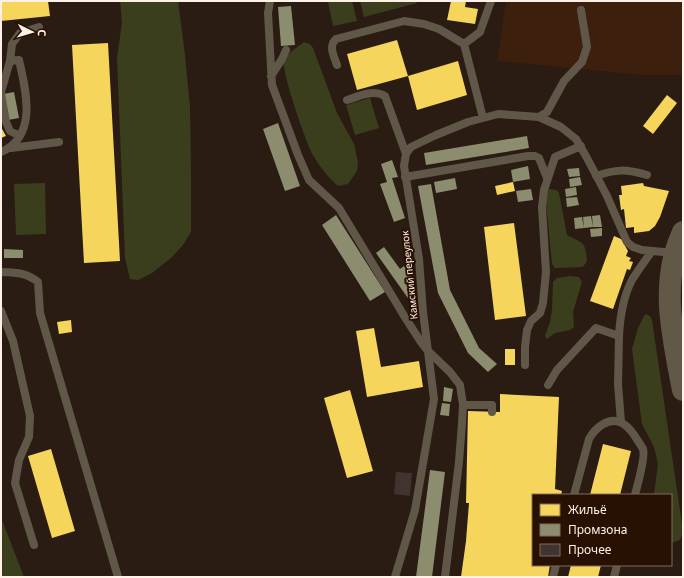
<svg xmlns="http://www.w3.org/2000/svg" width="684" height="578" font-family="'Noto Sans',sans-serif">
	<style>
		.built { fill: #3c1f0d }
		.green { fill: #3a3e1d }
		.homes { fill: #f6d55c }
		.industry { fill: #8c8c6e }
		.building { fill: #413430 }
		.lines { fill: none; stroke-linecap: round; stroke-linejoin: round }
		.lane { stroke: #605749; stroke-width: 8 }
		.secondary { stroke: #625848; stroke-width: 22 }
		.labels { text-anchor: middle; stroke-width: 4; stroke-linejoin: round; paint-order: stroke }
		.street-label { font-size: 10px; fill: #fff0e8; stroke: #281103 }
	</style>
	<rect width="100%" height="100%" fill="#2a1c13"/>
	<!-- built -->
	<path class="built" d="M506 1H683V75H644L497 61Z"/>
	<!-- green -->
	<path class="green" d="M120 1H178L185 55 190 108 191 171V232L183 245 172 257 152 273 138 280 130 279 125 258 117 58 122 23Z
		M331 1H352L357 21 333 26 328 2Z
		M360 1H416L417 3 364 17Z
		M304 42 310 44 313 48 337 113 354 144 358 162 357 171 348 184 338 186C328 177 319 166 313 155 306 143 281 70 284 61 287 53 298 47 304 42Z
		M370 98 379 128 355 135 346 105Z
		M45 183 46 234 16 235 14 184Z
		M549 189 557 190 559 193 567 235C584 244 585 241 587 261L583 267 558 268H555L552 264 546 203V194Z
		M570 276 579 277 582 282 573 312 574 327 570 330 555 333 547 339 545 336 550 322 552 310 553 282 557 278Z
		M645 314 650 316 652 320 683 531 680 540 671 543V495H654L658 464 654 447 642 424 632 349 638 328Z
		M1 519 2 520 24 577H1Z"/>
	<!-- homes -->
	<path class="homes" d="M1 1H48L50 16 1 21Z
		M451 1H466L465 7 478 9 475 24 447 20Z
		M397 40 408 76 357 90 347 54Z
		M108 43 120 261 84 263 72 45Z
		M458 61 467 95 417 110 408 76Z
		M667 95 677 103 653 134 643 126Z
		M1 127 6 136 1 138Z
		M513 182 515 191 497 195 495 186Z
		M643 183 644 186 669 191 660 217 655 226 649 231 634 233V227L626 228 624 209 621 210 619 195H622L621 186Z
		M514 223 526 316 495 320 484 227Z
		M614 236 621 239 628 251 626 256 631 258 629 261 633 262 630 270 627 269 613 309 590 301Z
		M71 320 72 332 59 334 57 322Z
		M374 328 381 367 419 361 423 387 367 397 356 331Z
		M505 349H515V365H505Z
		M350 390 373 471 347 478 324 398Z
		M500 394 559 397 555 489 562 491 561 495H533V565H550L548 577H461L466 541 469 503H466L468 411 500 412Z
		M603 444 631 451 620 495H590Z
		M51 449 75 531 52 538 28 456Z
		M571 565H601L598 577H568Z"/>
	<!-- industry -->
	<path class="industry" d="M291 6 295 45 281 46 278 7Z
		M14 92 19 118 8 120 3 94Z
		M278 123 300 186 285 191 263 129Z
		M527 136 529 148 426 165 424 153Z
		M392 160 398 177 392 178 405 218 394 222 380 184 387 182 381 164Z
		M528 166 530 179 513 182 511 170Z
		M579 168 580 176 569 177 567 169Z
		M580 177 582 185 570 187 569 179Z
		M455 178 457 189 436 193 434 182Z
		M431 184 450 290 479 348 497 364 488 372 468 353 438 293 418 186Z
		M576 187 577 195 566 197 565 189Z
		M531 189 533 200 518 202 516 191Z
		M577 197 579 205 567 207 566 198Z
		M336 215 385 292 370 301 322 225Z
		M600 215 602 227H593L592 216Z
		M591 216 593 227 584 228 583 217Z
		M582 217 584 228 575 229 574 218Z
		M602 228V236L591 237 590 229Z
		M384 247 400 269 404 266 412 278 407 282 417 296 410 301 376 253Z
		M4 249 23 250V258H4Z
		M444 387 453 389 451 402 443 401Z
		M442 403 450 404 449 416 440 415Z
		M430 470 445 472 432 577H416Z"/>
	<!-- building -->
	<path class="building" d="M396 472 412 473 410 496 394 494Z"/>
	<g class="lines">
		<!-- lane -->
		<path class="lane" d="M270 1 268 13 272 85 298 155 309 180 339 208 406 319 421 342 428 351 450 372 460 385 463 405 462 423 459 462 445 577
			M464 44 480 32 491 1
			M10 61 12 44 20 33 39 27
			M337 65C334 56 328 46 336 39L404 21 424 24 439 29 464 44 483 118
			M271 76 282 59 286 50
			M1 92 10 61 19 60C26 91 38 136 1 152
			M1 94 6 122 10 131 20 136
			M347 100C360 96 373 89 385 96L406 154
			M539 117 547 112 564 81 582 62 587 47 581 10
			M11 148 59 142
			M596 176C616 169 626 169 647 175
			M405 177 528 156H535L539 158 547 178
			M1 272C17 273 25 272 38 282L40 313 118 577
			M1 311 13 341 30 416 29 437 19 460 15 483 34 545
			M619 336 618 384 621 422
			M525 365V347L527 330 531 321 540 313 543 303 546 272 542 207 544 190 555 157 581 146
			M548 385 557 370 596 328 619 336C620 317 623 297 632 280 638 270 645 261 652 251
			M463 405H492V412
			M574 495 589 439C595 428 609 416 622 423 629 427 634 434 638 441 640 444 642 447 643 449 646 457 637 486 635 495
			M395 577 415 510 434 399 423 312 419 259 404 166 406 154 411 147 436 135 468 122 498 114 539 117 561 127 576 139 587 158 607 196 627 242 633 247 642 250 674 253
			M553 577 556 565
			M614 577 617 565"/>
		<!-- secondary -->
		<path class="secondary" d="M683 232C659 283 673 337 683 390"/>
	</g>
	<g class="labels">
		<!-- street labels -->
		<g class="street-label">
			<text transform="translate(409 275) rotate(-96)" y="4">Камский переулок</text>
		</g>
	</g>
	<!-- border -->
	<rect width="684" height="578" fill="none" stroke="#fff0e8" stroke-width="4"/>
	<!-- legend -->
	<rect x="532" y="494" width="140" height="72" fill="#281103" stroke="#7e6a5f"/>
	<rect x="540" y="504" width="20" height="12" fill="#f6d55c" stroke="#7e6a5f"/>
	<text x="568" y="514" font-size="12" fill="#fff0e8">Жильё</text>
	<rect x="540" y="524" width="20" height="12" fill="#8c8c6e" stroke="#7e6a5f"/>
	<text x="568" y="534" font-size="12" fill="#fff0e8">Промзона</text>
	<rect x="540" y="544" width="20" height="12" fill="#413430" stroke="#7e6a5f"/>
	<text x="568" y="554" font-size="12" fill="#fff0e8">Прочее</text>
	<!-- north arrow -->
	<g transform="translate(32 32) rotate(95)" stroke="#281103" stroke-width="3" paint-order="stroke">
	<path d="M0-3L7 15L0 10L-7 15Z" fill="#fff0e8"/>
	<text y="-6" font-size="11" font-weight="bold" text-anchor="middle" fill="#fff0e8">С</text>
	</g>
</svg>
